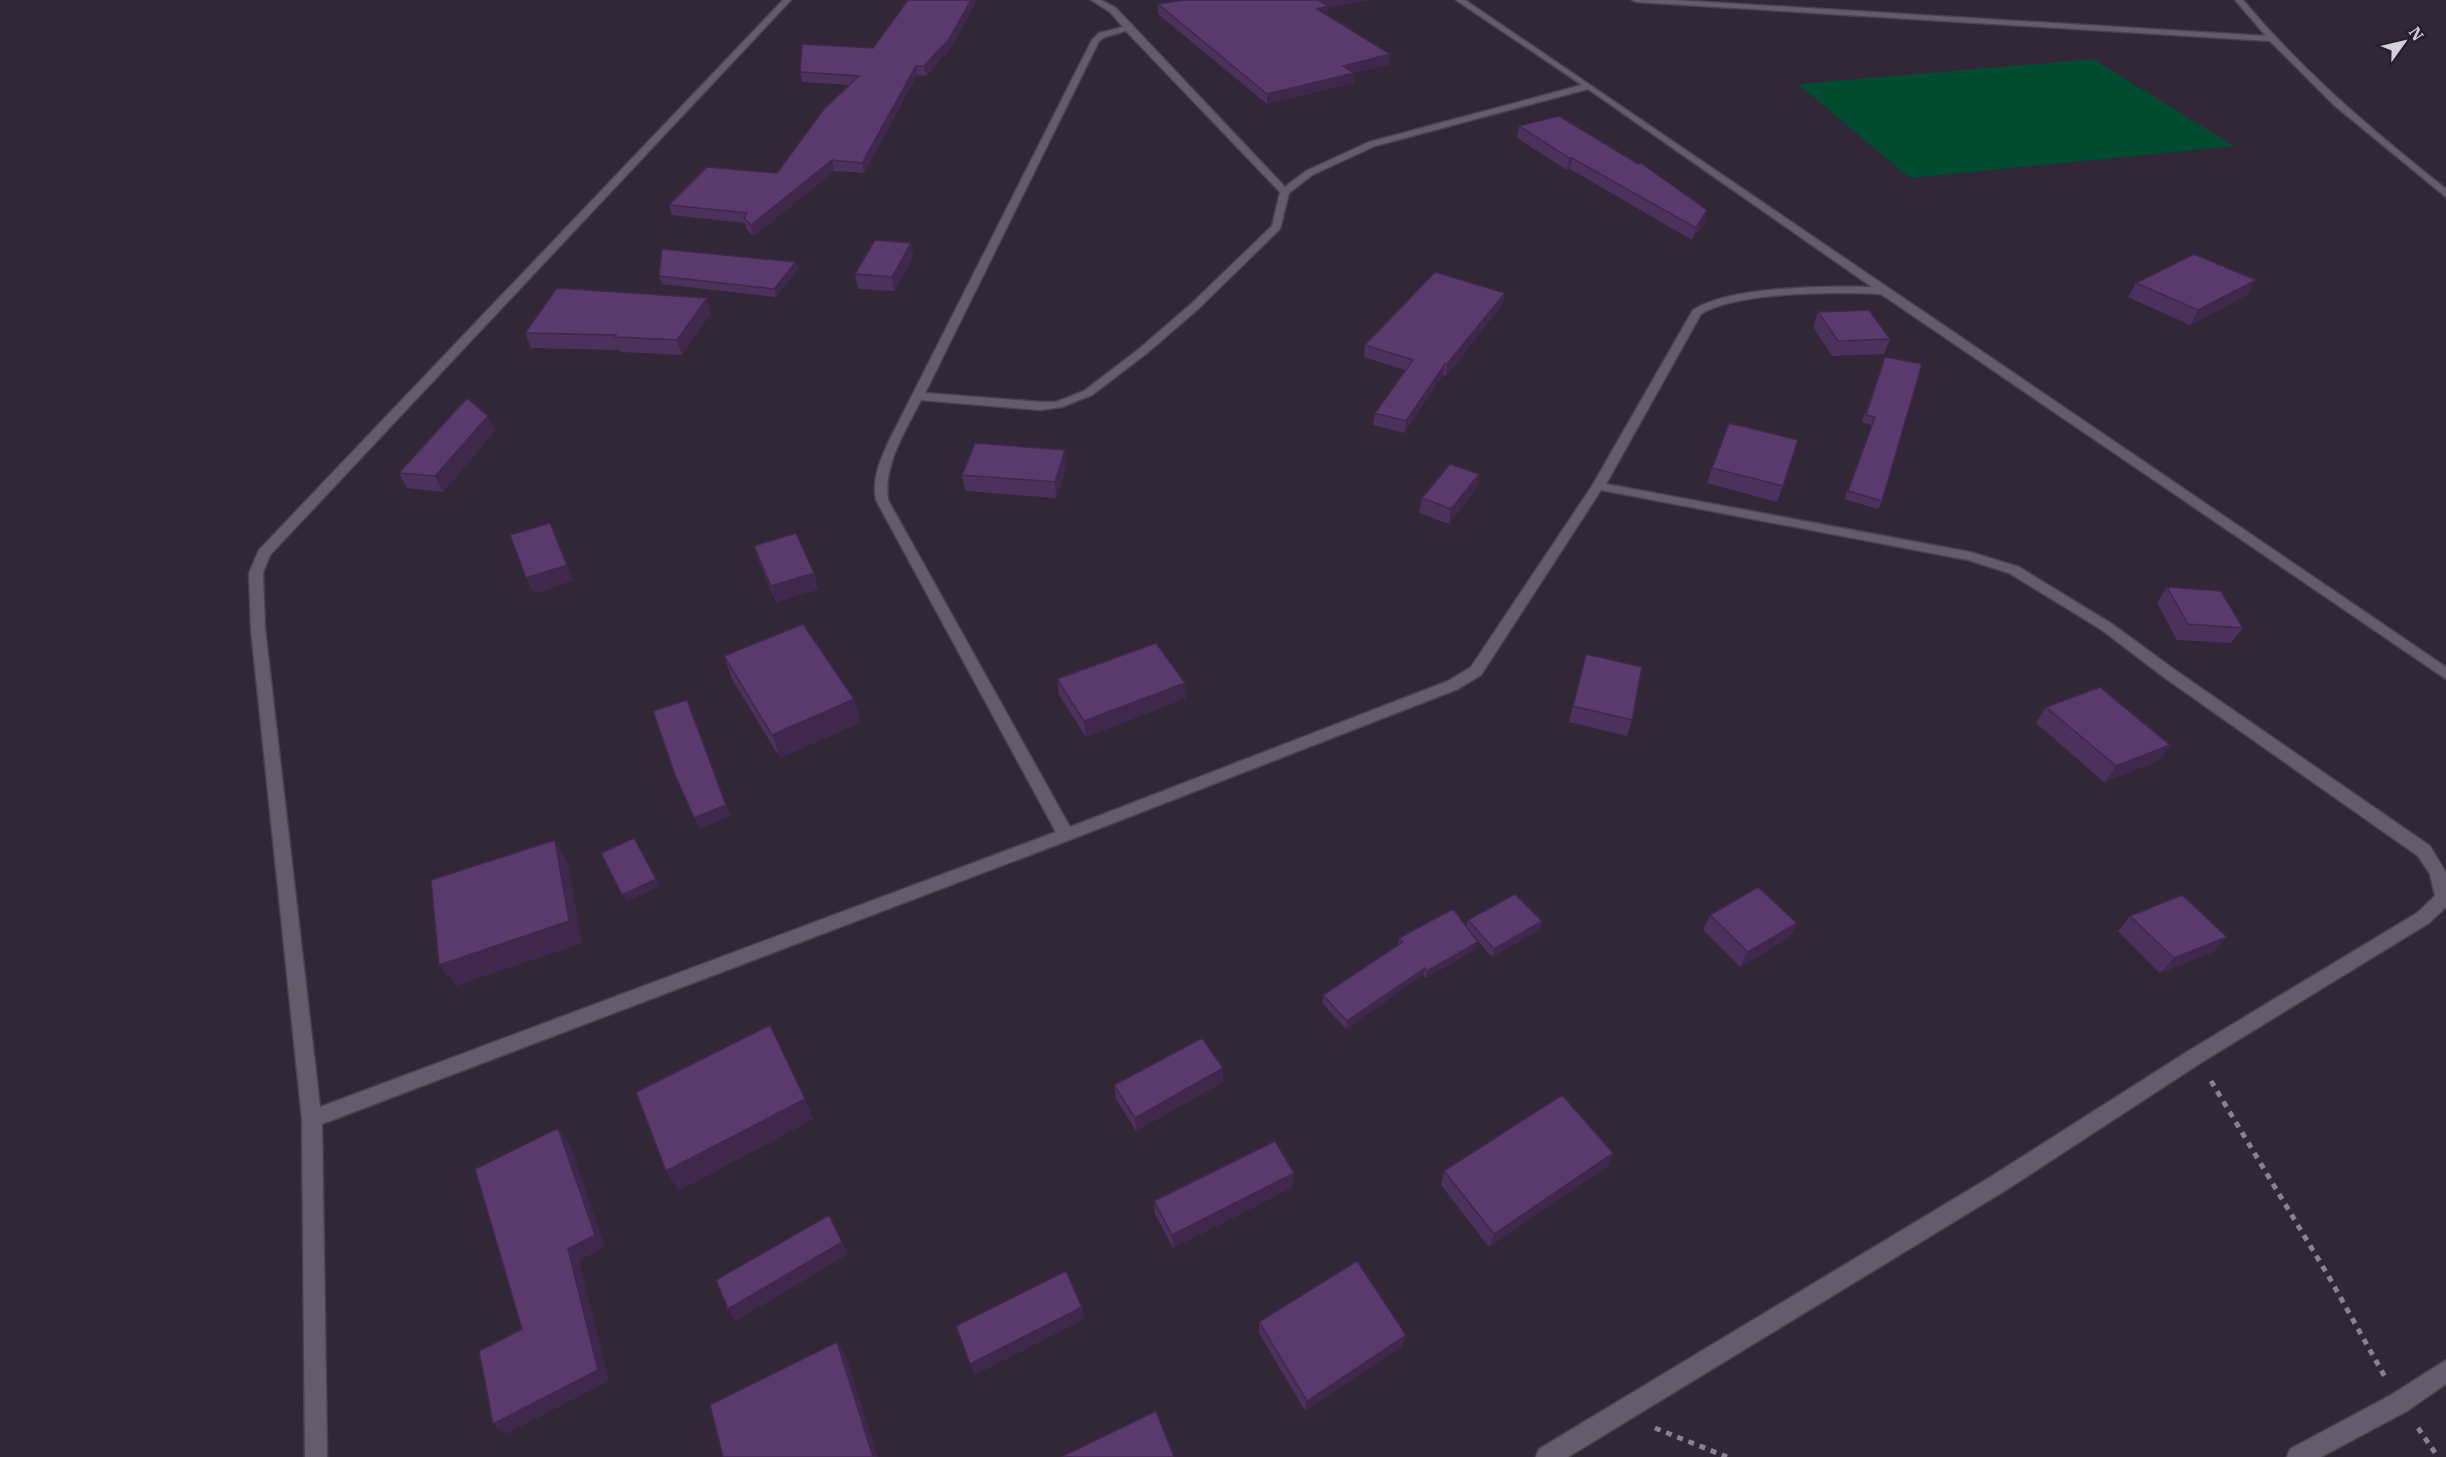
<svg xmlns="http://www.w3.org/2000/svg" width="2446" height="1457" font-family="'IBM Plex Serif',serif">
	<style>
		.green { fill: #014b31 }
		.lines { fill: none; stroke-linecap: round; stroke-linejoin: round }
		.street-casing { stroke: #4a424f; stroke-width: 3 }
		.path { stroke: #89818e; stroke-width: 5; stroke-dasharray: 6 6; stroke-linecap: butt }
		.street { fill: #665b6d; fill-rule: evenodd }
		.wall { fill: #4d315d }
		.shaded-wall { fill: #3f284c }
		.building { fill: #5a396c; stroke: #3f284c; stroke-width: 1.5 }
	</style>
	<rect width="100%" height="100%" fill="#312737"/>
	<!-- green -->
	<path class="green" d="M2093 59 2234 146 1910 178 1798 84Z"/>
	<g class="lines">
		<defs>
			<path id="street" d="M783 0H791L270 555 263 573 265 629 320 1107 1056 832 876 500C872 478 880 461 889 441L1092 40 1099 33 1123 27 1110 12 1091 0H1101L1116 8 1285 187 1306 171 1369 142 1582 85 1456 0H1465L2446 667V679L1881 294C1837 292 1738 291 1701 314L1606 484 1970 552 2019 567 2112 624 2175 670 2430 846 2446 873V907L2429 923 2202 1062 2006 1190 1568 1457H1536L1539 1449 1992 1176 2190 1050 2417 913 2435 896 2430 874 2418 856 2165 678 2102 630 2009 573 1968 560 1601 490 1481 675 1458 689 1072 839 322 1124 327 1457H305L302 1119 251 629 249 573 259 550ZM1126 31 1280 192 1272 226 1190 305 1139 349 1084 391 1056 402H1040L925 393 1099 41 1105 37ZM1588 89 1872 287C1827 286 1731 286 1693 310L1592 486 1471 667 1448 681 1070 827 888 500C883 464 906 430 921 400L1040 410 1062 407 1092 395 1147 353 1198 309 1280 229 1289 193 1312 175 1375 146Z
				M1632 0H1673L2266 36 2235 0H2243C2303 72 2373 131 2446 189V197L2334 105 2270 41 1636 2Z
				M2446 1360V1384L2407 1411 2321 1457H2287L2290 1449 2391 1395Z"/>
		</defs>
		<!-- street casing -->
		<use href="#street" class="street-casing"/>
		<!-- path -->
		<path class="path" d="M2211 1081 2329 1277 2385 1377
			M1655 1428 1727 1457
			M2418 1428 2438 1457"/>
		<!-- street -->
		<use href="#street" class="street"/>
	</g>
	<!-- wall -->
	<path class="wall" d="M908 0H976V2L950 49 926 76 917 75 864 173 834 171 754 236 746 229 745 223 672 215 669 205 777 173 849 85 802 82 800 72 873 48Z
		M1158 4 1328 8V15L1390 54V64L1354 73V83L1267 104 1158 14Z
		M1519 126 1707 210 1704 222 1692 240 1570 169 1567 170 1517 138Z
		M911 243 913 257 894 291 858 289 855 274Z
		M796 262 798 269 776 297 662 284 659 276Z
		M2136 283 2247 295 2190 325 2128 297Z
		M1503 304 1446 376 1443 375 1404 433 1373 425 1375 413 1405 370 1364 357 1365 345Z
		M1818 312 1890 339 1884 354 1832 356 1813 327Z
		M711 313 682 355 621 352 620 350 531 348 525 333Z
		M1882 365V501L1878 509 1844 499 1872 425 1862 422Z
		M495 431 443 492 407 488 399 473Z
		M1065 450 1067 466 1056 498 965 491 962 475Z
		M1712 468 1783 486 1777 502 1707 483Z
		M1479 474 1476 489 1449 524 1419 513 1422 498Z
		M754 546 819 589 776 602 759 561Z
		M2167 587 2243 628 2231 643 2177 640 2157 603Z
		M1586 654 1632 720 1627 736 1569 722Z
		M724 656 861 722 780 758 732 679Z
		M1057 679 1185 683 1186 698 1086 737 1059 695Z
		M2046 707 2170 745 2158 761 2104 782 2036 723Z
		M1710 915 1797 923 1789 938 1740 967 1703 930Z
		M2130 916 2227 937 2213 952 2160 973 2118 931Z
		M1468 920 1542 921 1540 929 1492 957 1472 934 1476 949 1426 978 1423 975 1346 1029 1322 1003 1323 995 1398 945 1399 938 1466 927Z
		M1223 1082 1136 1131 1116 1099 1114 1085Z
		M1613 1153 1607 1167 1489 1247 1441 1185 1444 1171Z
		M1294 1173 1293 1187 1173 1248 1155 1214 1154 1201Z
		M1259 1322 1402 1347 1305 1411 1259 1333Z"/>
	<!-- shaded-wall -->
	<path class="shaded-wall" d="M971 0H976V2L950 49 926 76 924 66Z
		M1318 0H1371L1328 8V16L1316 18Z
		M1390 54V64L1342 76 1343 66Z
		M916 66 917 75 864 173 862 163Z
		M1354 73V83L1267 104V94Z
		M1569 158H1572L1570 169 1567 170Z
		M832 160 834 171 754 236 751 225Z
		M1707 210 1704 222 1692 240 1696 228Z
		M911 243 913 257 894 291 892 277Z
		M796 262 798 269 776 297 774 289Z
		M2256 280 2247 295 2190 325 2198 310Z
		M1505 293 1503 304 1446 376 1447 364Z
		M707 298 711 313 682 355 677 340Z
		M1445 364 1443 375 1404 433 1406 421Z
		M488 416 495 431 443 492 435 476Z
		M1065 450 1067 466 1056 498 1055 482Z
		M1479 474 1476 489 1449 524 1451 509Z
		M550 523 574 580 534 594 526 578Z
		M814 573 819 589 776 602 771 586Z
		M1185 683 1186 698 1086 737 1084 721Z
		M854 699 861 722 780 758 772 735Z
		M687 700 731 816 699 829 694 818Z
		M2170 745 2158 761 2104 782 2116 766Z
		M555 840 568 863 582 943 456 986 439 965Z
		M656 879 660 886 627 902 622 895Z
		M1542 921 1540 929 1492 957 1494 949Z
		M1797 923 1789 938 1740 967 1748 952Z
		M2227 937 2213 952 2160 973 2174 958Z
		M1478 942 1476 949 1426 978 1427 971Z
		M1425 968 1423 975 1346 1029 1347 1021Z
		M1223 1068V1082L1136 1131 1135 1118Z
		M805 1099 814 1119 679 1191 666 1171Z
		M558 1128 569 1142 605 1247 579 1261 609 1381 506 1434 493 1424 568 1249Z
		M1613 1153 1607 1167 1489 1247 1494 1234Z
		M1294 1173 1293 1187 1173 1248 1172 1235Z
		M829 1215 848 1254 736 1321 728 1309Z
		M1082 1307 1085 1319 975 1375 970 1364Z
		M1406 1335 1402 1347 1305 1411 1307 1401Z
		M837 1342 847 1359 878 1457H873Z"/>
	<!-- building -->
	<path class="building" d="M908 0H971L949 39 924 66H916L862 163 832 160 751 225 744 218 747 213 669 205 707 167 777 173 824 109 859 76 800 72 802 44 873 48Z
		M1184 0H1319H1318L1328 6 1317 9 1390 54 1343 66 1354 73 1267 94 1158 4Z
		M1559 116 1638 164 1641 163 1707 210 1696 228 1572 158H1569L1519 126Z
		M875 240 911 243 892 277 855 274Z
		M662 249 796 262 774 289 659 276Z
		M2194 254 2256 280 2198 310 2136 283Z
		M1435 272 1505 293 1447 364H1445L1406 421 1375 413 1413 360 1365 345Z
		M557 288 707 298 677 340 615 337 616 335 525 333Z
		M1869 310 1890 339 1838 341 1818 312Z
		M1885 357 1922 364 1882 501 1848 491 1875 417 1866 415Z
		M467 398 488 416 435 476 399 473Z
		M1729 423 1798 440 1783 486 1712 468Z
		M975 443 1065 450 1055 482 962 475Z
		M1450 464 1479 474 1451 509 1422 498Z
		M550 523 567 565 526 578 510 535Z
		M796 533 814 573 771 586 754 546Z
		M2167 587 2221 591 2243 628 2188 624Z
		M803 624 854 699 772 735 724 656Z
		M1156 643 1185 683 1084 721 1057 679Z
		M1586 654 1642 667 1632 720 1573 706Z
		M2100 687 2170 745 2116 766 2046 707Z
		M687 700 726 805 694 818 675 775 653 711Z
		M634 838 656 879 622 895 601 853Z
		M555 840 569 921 439 965 431 880Z
		M1758 887 1797 923 1748 952 1710 915Z
		M1515 894 1542 921 1494 949 1468 920Z
		M2182 895 2227 937 2174 958 2130 916Z
		M1453 909 1478 942 1427 971 1425 968 1347 1021 1323 995 1403 942 1399 938Z
		M770 1025 805 1099 666 1171 636 1092Z
		M1202 1038 1223 1068 1135 1118 1114 1085Z
		M1562 1095 1613 1153 1494 1234 1444 1171Z
		M558 1128 595 1235 568 1249 598 1370 493 1424 479 1351 522 1329 475 1169Z
		M1275 1141 1294 1173 1172 1235 1154 1201Z
		M829 1215 842 1242 728 1309 716 1280Z
		M1357 1261 1406 1335 1307 1401 1259 1322Z
		M1066 1271 1082 1307 970 1364 956 1326Z
		M837 1342 873 1457H723L710 1405Z
		M1156 1411 1174 1457H1061Z"/>
	<!-- north arrow -->
	<g transform="translate(2404 42) rotate(56)" stroke="#271d2d" stroke-width="4.5" paint-order="stroke">
	<path d="M0-4.5L10 22L0 15L-10 22Z" fill="#d6d0da"/>
	<text y="-9" font-size="16" font-weight="bold" text-anchor="middle" fill="#d6d0da">N</text>
	</g>
</svg>
